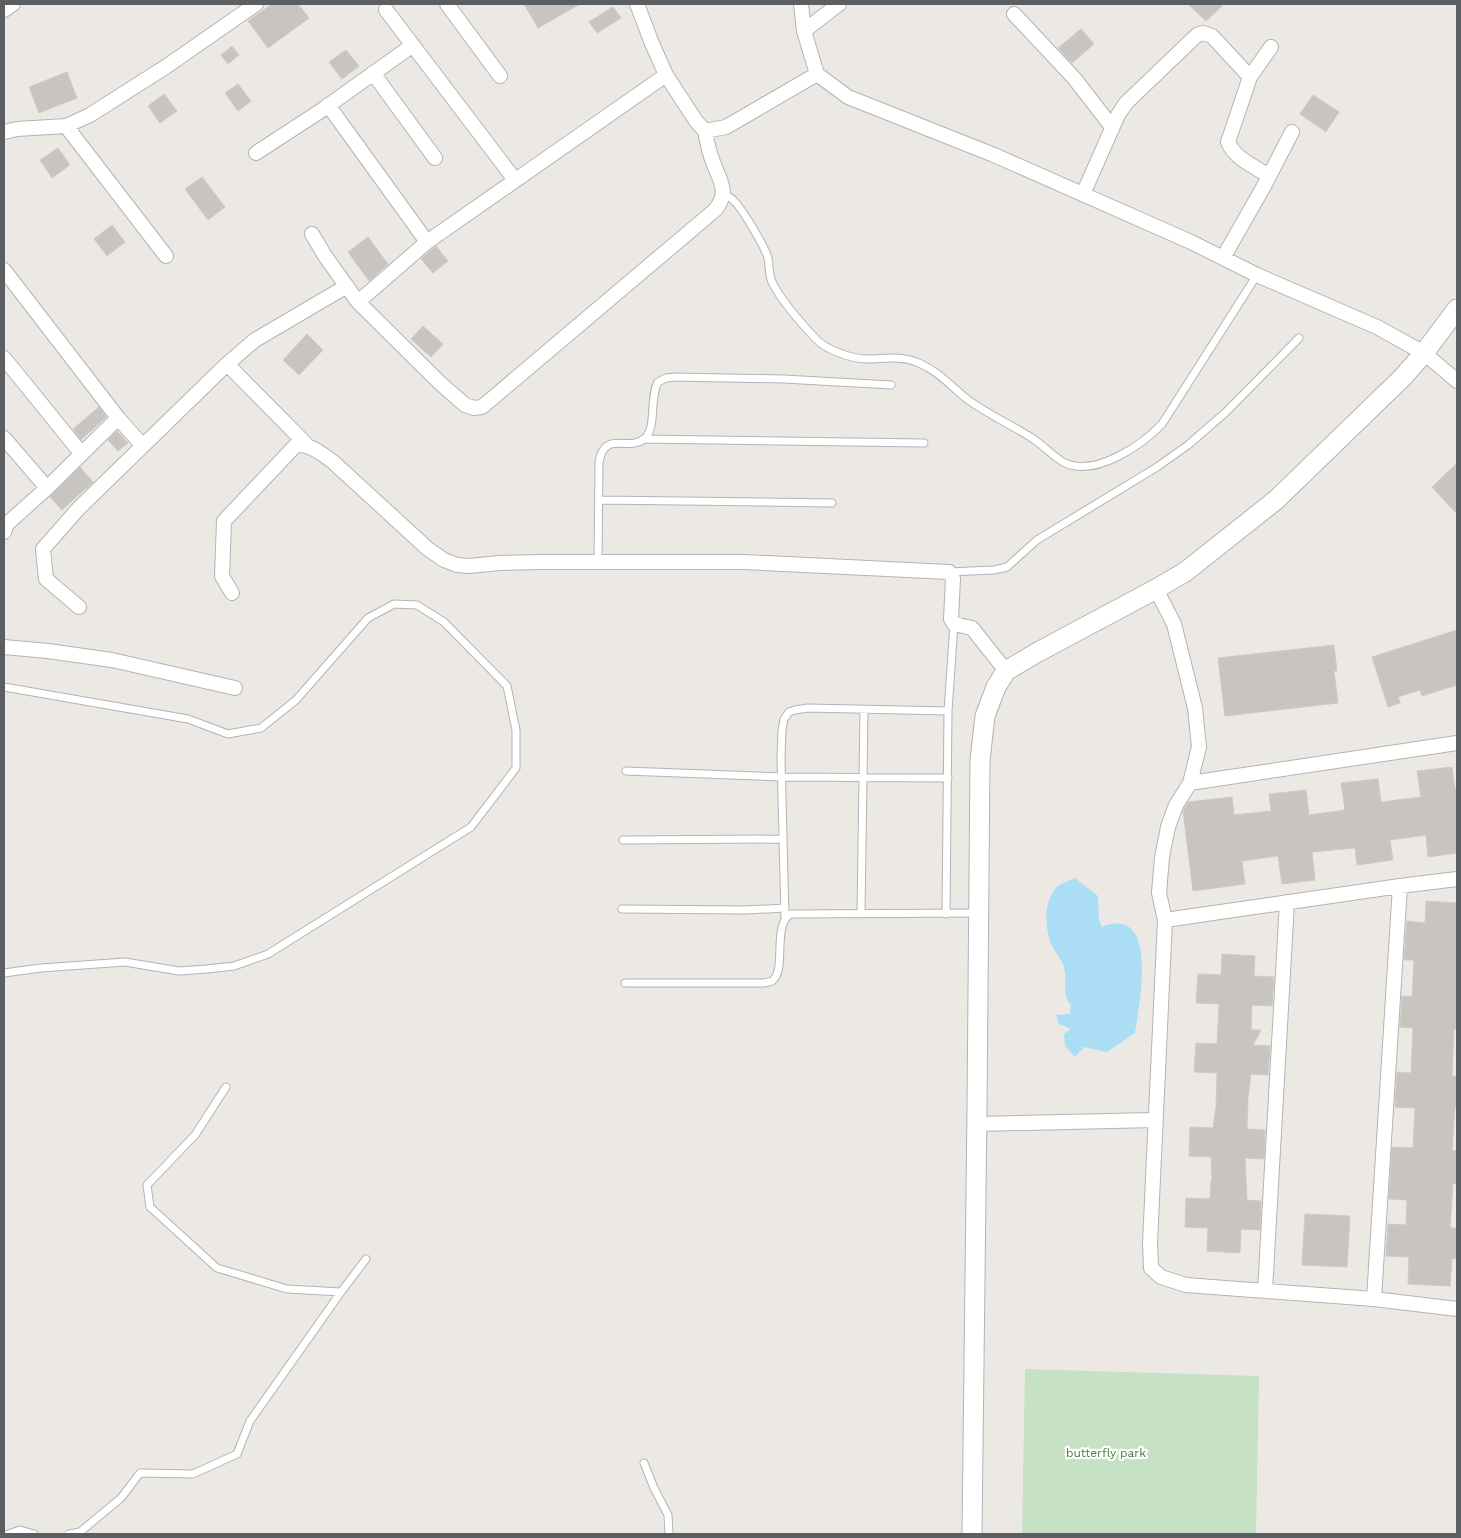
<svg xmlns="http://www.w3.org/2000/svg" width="1461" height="1538" font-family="'Work Sans',sans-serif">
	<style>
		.green { fill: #c6e1c3 }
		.water { fill: #abdef5 }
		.building { fill: #c8c4c0; stroke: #d0cac3 }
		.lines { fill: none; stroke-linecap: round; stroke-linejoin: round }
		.lane-casing { stroke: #b1b4b7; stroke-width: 9 }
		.street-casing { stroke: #b1b4b7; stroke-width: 16 }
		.secondary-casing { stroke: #b0b3b7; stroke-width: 21 }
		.lane { stroke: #fff; stroke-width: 7 }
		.street { stroke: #fff; stroke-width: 14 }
		.secondary { stroke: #fff; stroke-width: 19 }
		.labels { text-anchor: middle; stroke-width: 4.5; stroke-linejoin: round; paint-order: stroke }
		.park-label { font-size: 12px; fill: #437e3e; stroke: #fff }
	</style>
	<rect width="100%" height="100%" fill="#ece9e4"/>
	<!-- green -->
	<path class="green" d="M1025 1369 1259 1376 1256 1534H1022Z"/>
	<!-- water -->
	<path class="water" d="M1075 878 1098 896 1099 920 1102 927C1160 904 1139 1005 1135 1033L1107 1052 1084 1047 1075 1057 1065 1046 1064 1034 1071 1029 1059 1024 1056 1015 1070 1014 1071 1005C1061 993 1067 986 1065 972 1064 961 1054 952 1050 941 1045 926 1044 903 1055 889 1058 884 1069 881 1075 878Z"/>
	<!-- building -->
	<path class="building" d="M272 4H298L309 18 268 48 248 21Z
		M524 4H580L538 28Z
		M1188 4H1224L1206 21Z
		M613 7 621 18 597 33 589 22Z
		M1081 29 1094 44 1072 63 1058 48Z
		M232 46 239 55 228 64 221 55Z
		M346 50 359 66 342 79 329 62Z
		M67 72 77 98 39 113 29 87Z
		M238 84 251 101 238 111 225 93Z
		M164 94 177 111 160 123 148 106Z
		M1313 95 1339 112 1326 132 1300 114Z
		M58 148 70 165 52 178 40 160Z
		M202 177 225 207 208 220 185 189Z
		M112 225 125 242 107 256 94 239Z
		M368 237 388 264 369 281 348 252Z
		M436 246 448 261 433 273 421 259Z
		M423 326 443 344 431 357 411 339Z
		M307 334 323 350 299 375 283 360Z
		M99 407 106 417 81 440 73 429Z
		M117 431 128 443 118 451 108 440Z
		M1457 463V514L1432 487Z
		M80 467 93 482 62 510 50 497Z
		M1457 630V685L1422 696 1420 690 1398 697 1400 703 1388 707 1372 657Z
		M1334 645 1337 671H1334L1338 703 1225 716 1218 658Z
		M1452 767 1455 789H1457V853L1428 857 1426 835 1390 840 1393 860 1357 865 1355 848 1312 852 1315 880 1282 884 1278 856 1242 861 1245 884 1193 891 1183 811 1188 802 1232 797 1234 815 1271 811 1269 794 1306 790 1309 815 1345 810 1341 783 1378 779 1381 802 1421 797 1417 771Z
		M1426 901 1457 903V1029H1454L1452 1076H1457V1106H1455L1452 1150 1457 1151V1184L1453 1183 1450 1228H1457V1259L1452 1258 1450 1286 1408 1284 1409 1257 1386 1256 1388 1224 1406 1225 1407 1200 1389 1199 1392 1147 1413 1148 1415 1108 1395 1107 1397 1072 1411 1073 1413 1028 1400 1027 1402 996 1412 997 1414 960H1404L1407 921 1425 923Z
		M1222 954 1255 956 1254 976 1274 977 1272 1006 1252 1005 1251 1030H1261L1253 1045 1270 1046 1268 1075 1251 1074 1248 1097 1247 1129 1265 1130 1264 1159 1245 1158 1247 1200 1261 1201 1260 1230 1241 1229 1240 1253 1207 1251 1208 1228 1185 1227 1186 1198 1210 1199 1211 1181H1212L1211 1157 1189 1156 1190 1127 1213 1128 1216 1107 1217 1073 1194 1072 1196 1043 1217 1044 1219 1004 1196 1003 1198 974 1221 975Z
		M1305 1214 1350 1216 1347 1267 1302 1265Z"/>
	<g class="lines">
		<defs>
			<path id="lane" d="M724 194C727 196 731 197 733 200 742 208 765 247 768 258 770 267 768 275 773 284 783 303 800 322 815 338 826 350 849 358 866 359 885 359 901 355 919 363 938 371 951 386 967 399 987 414 1010 424 1032 438 1043 445 1053 457 1065 463 1096 477 1142 445 1162 424L1257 275
				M644 439 924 443
				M599 500 832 503
				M598 562 599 462C605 429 629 453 645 438 657 427 649 398 658 382L666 378 675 377 784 379 891 385
				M949 572 994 570 1007 567 1037 540 1157 467 1188 445 1226 412 1299 338
				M4 687 188 719 228 734 261 728 296 700 368 618 394 604 417 605 444 622 507 686 516 730V768L471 827 268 954 234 966 207 969 179 971 125 962 41 968 4 973
				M626 771 781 777 948 778
				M623 840 783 839
				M622 909 745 910 785 908
				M861 914 864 710
				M946 914 948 711 954 624
				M785 918 781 757 782 731 784 719 789 712 795 710 808 708 948 711
				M625 983H764C767 982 770 982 772 981 787 971 772 927 790 914L979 913
				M226 1087 195 1135 147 1185 150 1207 217 1268 287 1289 341 1292
				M644 1463 654 1488 668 1515 669 1534
				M8 1534 20 1530 34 1534
				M69 1534 80 1532 121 1498 140 1473 193 1474 237 1454 250 1421 341 1292 366 1259"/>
			<path id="street" d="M447 4 500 76
				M637 4 651 41 666 75 696 121 705 131 726 127 817 74
				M801 4 804 31 817 74 848 97 994 155 1191 242 1257 275 1377 327 1424 353 1457 381
				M4 10 13 4
				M386 10 515 180
				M1014 14 1074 78 1112 127
				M804 31 839 4
				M373 73 435 158
				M328 105 427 242
				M66 126 166 256
				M4 132 17 129 66 126 90 115 167 66 256 4
				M256 153 322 110 413 45
				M1269 176C1254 166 1235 159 1228 142L1250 77 1271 47
				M1083 194 1118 115 1126 103 1197 35 1203 33 1212 36 1250 77
				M312 234 325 256 358 302 440 383 465 405 474 408 482 407 715 210C730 192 720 181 713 162 709 152 707 142 705 131
				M1223 258 1264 186 1292 132
				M4 270 118 418 143 446
				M358 302 427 242 666 75
				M4 358 81 453
				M227 364 306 444
				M4 438 47 488
				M4 532 7 524 47 488 118 418
				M1156 589 1174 624 1195 708 1199 747 1190 783 1176 805 1168 827 1162 857 1159 893 1165 920 1150 1243 1151 1268 1161 1277 1186 1285 1374 1299 1457 1309
				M232 593 222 576 224 521 296 445C311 444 320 453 332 461L428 549 444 560 457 565 469 566 500 563 540 562H744L949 572 953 579 951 619 954 624 972 628 1006 671
				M79 607 46 579 43 549 79 508 227 364 255 340 347 286
				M4 647 48 651 112 660 235 688
				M1190 783 1457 743
				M1165 920 1400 886 1457 879
				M977 1124 1155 1120
				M1265 1291 1287 902
				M1374 1299 1400 886"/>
			<path id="secondary" d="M972 1534 977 1108 980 760 985 716 996 687 1006 671 1038 652 1156 589 1185 572 1276 500 1403 377 1424 353 1457 309"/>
		</defs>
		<!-- lane casing -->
		<use href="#lane" class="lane-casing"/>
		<!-- street casing -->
		<use href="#street" class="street-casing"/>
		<!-- secondary casing -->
		<use href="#secondary" class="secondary-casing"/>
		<!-- lane -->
		<use href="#lane" class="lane"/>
		<!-- street -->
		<use href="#street" class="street"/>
		<!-- secondary -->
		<use href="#secondary" class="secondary"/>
	</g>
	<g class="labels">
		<!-- park labels -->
		<g class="park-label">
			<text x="1106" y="1457">butterfly park</text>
		</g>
	</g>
	<!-- border -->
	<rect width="1461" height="1538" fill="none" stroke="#5c5f62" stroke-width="10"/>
</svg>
